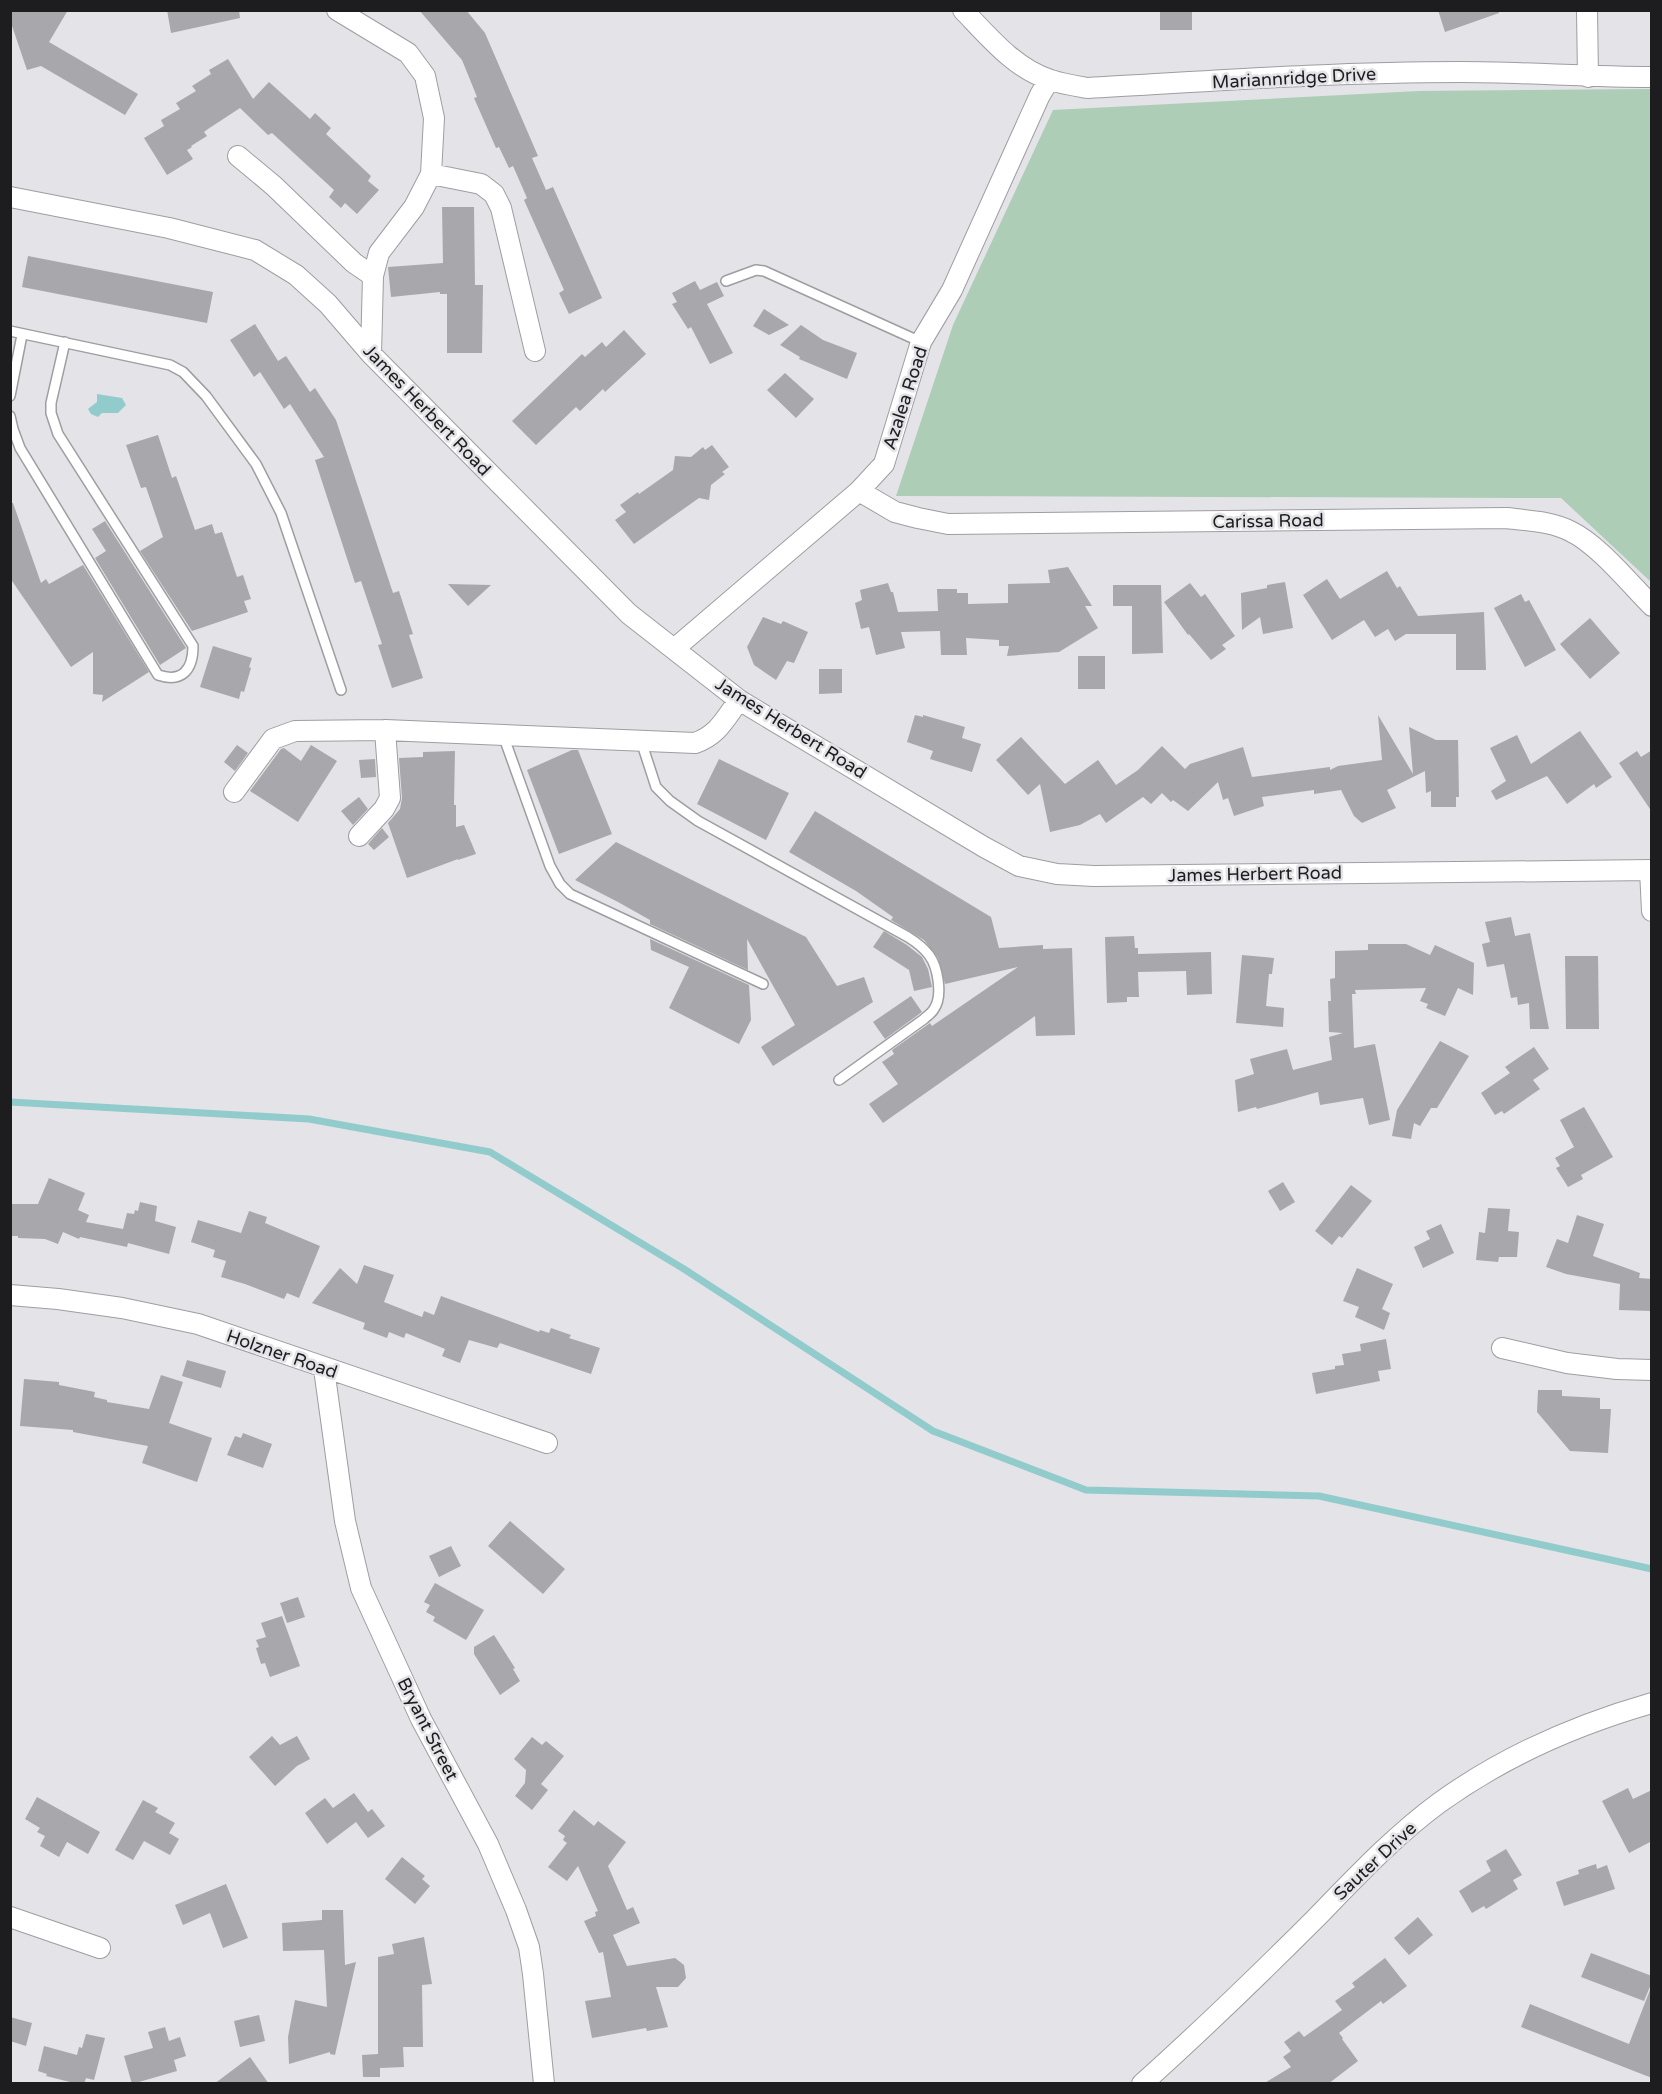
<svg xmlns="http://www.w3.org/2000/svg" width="1662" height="2094" font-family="'Varela Round',sans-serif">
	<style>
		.green { fill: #adcdb6 }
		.water { fill: #91cbcb }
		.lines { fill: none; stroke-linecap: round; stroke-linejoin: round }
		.stream { stroke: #91cbcb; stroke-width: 7 }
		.building { fill: #a8a7ac }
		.lane-casing { stroke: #9e9ea2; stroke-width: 12 }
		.street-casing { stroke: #9e9ea2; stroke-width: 22 }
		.lane { stroke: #fff; stroke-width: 9 }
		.street { stroke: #fff; stroke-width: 20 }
		.labels { text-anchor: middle; stroke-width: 5; stroke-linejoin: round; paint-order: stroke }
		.street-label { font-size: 18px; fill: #1d1d1f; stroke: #e3e3e8 }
	</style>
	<rect width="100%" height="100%" fill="#e3e3e8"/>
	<!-- green -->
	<path class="green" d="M1651 89V582L1561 498 896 496 953 325 1053 110 1419 91Z"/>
	<!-- water -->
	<path class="water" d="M97 394 122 398 126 405 118 413H102L98 417 91 414 88 409 97 402Z"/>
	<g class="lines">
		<!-- stream -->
		<path class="stream" d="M10 1102 309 1119 490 1152 684 1269 933 1431 1086 1490 1319 1496 1652 1569"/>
	</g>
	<!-- building -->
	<path class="building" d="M10 10H68L49 42 138 94 125 115 41 66 27 70 10 20Z
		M167 10H239L240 18 171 33Z
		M419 10H466L485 33 538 156 532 158 546 190 553 187 602 298 569 314 559 293 564 290 524 200 527 198 513 166 509 168 499 147 496 148 474 98 477 97 462 60Z
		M1160 10H1192V30H1160Z
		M1438 10H1499V13L1445 32Z
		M228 59 253 99 269 82 310 119 315 113 331 128 326 134 371 176 368 181 379 190 357 214 345 203 341 208 329 197 334 190 272 133 268 135 240 108 208 129 204 132 207 136 191 146 192 147 187 150 193 159 167 175 144 138 164 126 161 120 180 109 176 103 196 91 192 86 211 74 209 70Z
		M442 207H474L475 285H483L482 353H447V294H440V292L391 297 388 267 443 263Z
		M28 256 213 292 207 323 22 287Z
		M695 281 700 290 717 282 724 296 707 304 733 353 710 364 691 327 688 329 672 304 677 302 672 293Z
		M764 309 789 325 769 335 753 326Z
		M255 324 278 361 286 356 310 392 315 388 336 420 393 593 399 591 413 634 409 635 423 678 392 688 378 645 382 644 361 581 355 583 315 460 324 457 290 404 284 409 260 372 254 377 230 340Z
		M801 325 823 340 857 353 847 379 799 359 800 357 780 345Z
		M624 330 646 354 605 392 603 389 580 411 576 407 536 445 512 421 582 354 585 357 602 342 606 347Z
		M785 373 814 399 796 418 767 390Z
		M158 435 172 478 176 476 195 530 212 524 215 534 222 532 237 577 243 575 251 599 244 601 248 612 192 631 140 551 163 537 146 487 141 488 126 445Z
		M712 445 729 467 722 472 725 474 711 485 709 500 699 498 634 544 615 520 626 512 620 505 638 492 639 494 673 470 675 456 691 457 703 447 705 450Z
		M10 503H13L41 583 46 579 49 584 83 565 149 672 102 702 103 695 93 694V652L71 667 10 578Z
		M105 521 186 648 160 665 95 558 106 551 92 529Z
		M1068 567 1092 606H1085L1098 628 1059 652 1007 656 1009 646H999V640L966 638 967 655H941L940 631 901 632 905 648 876 655 869 627 861 629 855 603 862 600 860 590 888 583 891 592H893L898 612 938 611 937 589H957V593H968V604L1008 603V584L1050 583 1048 570Z
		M1387 571 1397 588 1400 586 1418 616 1484 612 1486 670H1456V634H1406L1395 641 1388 629 1375 637 1364 620 1332 640 1303 595 1327 579 1340 599Z
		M1285 582 1293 628 1263 634 1260 617 1242 630 1241 593 1267 588V585Z
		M1190 583 1201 597 1205 594 1235 636 1222 645 1226 649 1211 660 1189 634 1188 635 1164 602Z
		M448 584 491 585 468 606Z
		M1113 585H1161L1163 653 1132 654V606H1113Z
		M1521 594 1525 602 1529 600 1556 650 1525 667 1494 608Z
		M763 617 781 624 783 621 808 632 794 663 787 661 776 680 754 665 747 647Z
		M1590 618 1620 653 1590 679 1560 644Z
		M213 646 252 658 249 667 251 668 244 692 241 691 239 699 200 687Z
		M1078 656H1105V689H1078Z
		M819 669H842V693L819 694Z
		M915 715 923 717V715L965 727 962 738 981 744 972 772 930 759 933 751 907 742Z
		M1378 715 1413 774 1409 727 1436 740H1458L1459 797H1456V807H1431V791L1426 793 1425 771 1387 790 1396 808 1362 823 1354 816 1341 790 1314 794V790L1262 797 1264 806 1234 816 1228 798 1223 800 1218 782 1188 811 1173 800 1171 802 1162 793 1151 804 1143 797 1106 823 1100 814 1080 825 1050 832 1040 784 1028 795 996 760 1021 737 1065 784 1098 760 1116 785 1138 770 1162 746 1185 769 1190 764 1243 747 1252 777 1330 767V770L1338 766 1382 760Z
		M1580 731 1612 777 1596 788 1594 784 1567 804 1547 776 1496 800 1491 791 1506 781 1490 748 1517 735 1531 764Z
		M237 745 248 753 235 771 224 762Z
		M311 745 337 761 298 822 250 791 281 749 284 748 301 761Z
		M572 750H578L612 834 559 854 527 770Z
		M1652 750V812L1619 763 1637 751 1641 757Z
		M455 751 454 805H456V827L464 825 476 854 458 860V859L407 878 388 823 400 809 402 798 399 758 423 757V752Z
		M375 759 376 777 361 778 359 760Z
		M719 759 789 793 766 840 697 804Z
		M359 797 368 809 353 825 341 811Z
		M815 811 991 917 999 948 1043 945V949L1072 948 1075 1035 1036 1036 1035 1016 883 1123 869 1104 898 1084 882 1062 894 1054 892 1050 930 1023 932 1026 1018 967 945 984 938 958 924 940 891 920 893 917 856 891 789 852Z
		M382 828 389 837 374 850 368 844Z
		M616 842 806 937 837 986 864 977 873 1002 773 1066 761 1047 795 1025 747 939 748 970 650 924V920L618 902 575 880Z
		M1511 917 1515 936 1530 933 1549 1029H1530L1529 1003 1518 1005 1517 997 1511 998 1504 964 1487 967 1482 944 1490 942 1485 922Z
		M884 931 907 945 922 957 928 969 932 987 914 991 909 970 873 947Z
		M1134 936 1135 948H1138V954L1211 952 1212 994 1187 995 1186 971 1138 972 1139 997H1127V1002L1107 1003 1105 937Z
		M650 939 749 985 751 1020 739 1044 669 1008 689 967 651 950Z
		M1368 944H1406L1430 955 1435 945 1474 963 1473 995 1458 988 1445 1016 1426 1008 1428 1004 1420 1001 1426 988 1355 990 1356 994H1352L1354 1048 1375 1044 1390 1120 1369 1125 1363 1098 1320 1105 1318 1092 1257 1109 1256 1107 1238 1112 1235 1080 1254 1074 1250 1059 1287 1049 1293 1070 1332 1060 1329 1037 1343 1033 1329 1032 1328 1001H1331L1330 979 1335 978V951L1368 950Z
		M1242 955 1274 958 1272 974H1269L1266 1006 1284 1008 1283 1027 1236 1023Z
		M1565 956H1598L1599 1029H1566Z
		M911 996 922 1012 885 1039 873 1022Z
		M1440 1041 1469 1056 1437 1108H1431L1420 1126 1414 1123 1411 1139 1392 1136 1397 1110Z
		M1534 1047 1549 1069 1533 1080 1540 1089 1504 1114 1502 1111 1495 1115 1481 1093 1510 1073 1505 1067Z
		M1584 1107 1613 1157 1581 1175 1583 1179 1568 1187 1556 1168 1560 1166 1555 1158 1574 1147 1560 1120Z
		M49 1178 85 1193 78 1210 89 1215 86 1222 123 1229 127 1213 134 1214 135 1210 138 1211 140 1202 157 1206 155 1221 176 1227 169 1254 128 1243 127 1247 80 1237 79 1239 63 1232 58 1244 45 1239 18 1238V1236H10V1204H38Z
		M1283 1182 1295 1202 1280 1211 1268 1191Z
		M1351 1185 1372 1201 1342 1238 1339 1236 1332 1245 1315 1231Z
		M1488 1208 1510 1209 1508 1231 1519 1232 1517 1257H1499L1498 1262 1476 1260 1479 1232 1485 1233Z
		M249 1211 267 1217 265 1223 320 1246 299 1298 287 1293 284 1299 245 1284 221 1277 226 1261 213 1257 215 1250 191 1242 198 1220 241 1233Z
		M1577 1215 1604 1224 1593 1256 1640 1273 1639 1278 1652 1279V1311L1619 1310 1620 1284 1566 1274 1546 1267 1557 1239 1568 1243Z
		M1441 1224 1454 1253 1423 1268 1414 1247 1430 1239 1426 1231Z
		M364 1265 394 1275 384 1302 422 1317 424 1311 434 1315 441 1296 539 1332 540 1330 549 1333 551 1328 571 1335 569 1338 600 1348 591 1374 500 1343 497 1348 469 1340 460 1363 442 1356 445 1349 406 1333 404 1338 389 1332 387 1338 363 1329 365 1323 312 1303 340 1268 357 1284Z
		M1357 1268 1393 1284 1382 1309 1390 1313 1384 1330 1355 1317 1359 1307 1343 1301Z
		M1386 1339 1391 1369 1378 1371 1380 1381 1316 1394 1312 1373 1335 1369V1366L1344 1365 1342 1354 1361 1351 1360 1344Z
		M187 1360 226 1371 221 1388 182 1376Z
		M161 1375 183 1382 169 1423 212 1438 197 1482 142 1463 148 1446 73 1432V1430L20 1426 24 1379 59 1382V1385L95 1392 94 1397 107 1400V1402L149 1409Z
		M1538 1390H1562V1396L1600 1398V1409H1611L1608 1453 1570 1451 1537 1412Z
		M243 1433 272 1444 263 1468 227 1455 235 1436 241 1438Z
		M510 1521 565 1569 543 1594 488 1546Z
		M451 1546 461 1566 439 1577 429 1556Z
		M435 1583 484 1610 466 1640 433 1621 435 1617 426 1612 430 1605 424 1602Z
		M298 1597 305 1617 287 1623 280 1603Z
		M282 1616 300 1666 270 1677 265 1663 261 1664 256 1648 259 1647 256 1640 266 1637 261 1623Z
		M494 1635 515 1668 513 1669 520 1681 500 1695 474 1654V1647Z
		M272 1736 280 1745 297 1736 310 1759 297 1766 275 1786 249 1757Z
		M532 1737 542 1745 546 1741 564 1756 541 1784 548 1790 532 1810 515 1796 525 1783 526 1770 514 1759Z
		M1628 1788 1633 1799 1652 1790V1841L1629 1853 1602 1801Z
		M354 1793 368 1812 372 1809 385 1826 368 1838 356 1822 327 1844 305 1813 325 1798 333 1808Z
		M37 1797 100 1832 88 1854 67 1842 59 1857 40 1846 45 1836 37 1832 40 1828 25 1819Z
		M143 1800 158 1808 155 1812 175 1823 169 1833 179 1839 170 1855 144 1841 133 1860 115 1850Z
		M574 1810 594 1826 598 1821 626 1842 608 1866 627 1910 633 1907 640 1923 613 1935 627 1966 675 1958 684 1965 686 1978 678 1987H656L668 2027 647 2031 646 2028 592 2038 585 2001 611 1997 603 1952 599 1953 584 1921 596 1916 595 1912 598 1911 578 1866 567 1881 548 1867 567 1843 563 1840 565 1836 558 1831Z
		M1506 1849 1522 1875 1513 1880 1518 1889 1486 1909 1484 1906 1472 1913 1459 1891 1491 1871 1486 1861Z
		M402 1857 425 1876 422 1879 430 1886 415 1904 385 1879Z
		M1596 1864 1597 1869 1607 1865 1615 1889 1564 1906 1556 1882 1579 1874 1578 1870Z
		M226 1884 248 1938 223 1948 210 1913 183 1925 175 1905Z
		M322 1910H343L345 1965 356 1962 335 2055 330 2054V2052L289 2064 288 2037 295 2000 327 2007 324 1950 283 1951 282 1923 322 1920Z
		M1418 1917 1433 1935 1409 1955 1394 1938Z
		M424 1937 432 1984 422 1985 423 2047H403L404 2067 380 2068V2077H363L362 2055 378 2054V1957L394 1954 392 1944Z
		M1591 1953 1652 1976V1982L1644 2001 1581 1977Z
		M1385 1958 1407 1986 1383 2004 1381 2001 1339 2033 1343 2038 1342 2039 1358 2061 1328 2084H1263L1291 2067 1283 2057 1291 2051 1284 2042 1299 2031 1304 2037 1342 2010 1335 2001 1355 1987 1352 1983Z
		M1650 1990 1652 2078 1521 2027 1530 2004 1629 2044Z
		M259 2015 265 2041 240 2047 234 2021Z
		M10 2017 32 2023 26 2046 10 2041Z
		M165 2027 169 2041 180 2037 186 2056 174 2060 177 2071 132 2084 124 2056 153 2048 148 2032Z
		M86 2034 105 2038 94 2080 86 2078 84 2084H78L46 2076 47 2074 38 2071 44 2046 77 2055 79 2047 82 2048Z
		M250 2057 269 2084H214Z"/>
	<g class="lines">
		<defs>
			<path id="lane" d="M726 281 756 270 764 271 921 342
				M10 331 170 365 183 372 206 396 256 464 281 513 341 690
				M10 396 22 335
				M10 416 13 429 20 448 158 675C182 683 193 670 193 646L58 434 51 413V403L65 342
				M503 735 550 866 560 884 570 894 763 984
				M641 741 656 787 670 801 698 821 908 937C916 942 923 947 929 955 938 967 943 996 934 1009 932 1013 927 1016 924 1019L839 1080"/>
			<path id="street" d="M337 10 408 53 425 76 434 118 431 174 414 207 379 253 373 276 371 354
				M963 10C988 36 1016 70 1051 80 1062 84 1076 86 1088 88 1212 81 1336 72 1460 72 1524 72 1588 77 1652 77
				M1587 10 1588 77
				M238 156 274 186 354 263 373 276
				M431 174 481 184 494 194 501 208 535 351
				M10 197 169 228 255 250 296 275 328 304 371 354 629 614 739 700 984 847 1019 866 1057 874 1094 876 1652 870
				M859 491 895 512 918 518 948 524 1507 518C1528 521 1551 521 1570 531 1598 544 1630 584 1652 606
				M674 649 859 491 884 464 921 342 952 290 1040 95 1049 80
				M234 792 273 739 295 731 385 730 695 743C718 735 725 719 739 700
				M359 836 384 809 390 798 385 730
				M1650 870 1652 911
				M10 1295 58 1299 122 1308 198 1324 547 1443
				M1502 1348 1567 1363 1617 1369 1652 1370
				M324 1369 345 1521 361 1588 421 1719 488 1844 516 1910 529 1947 533 1974 544 2084
				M10 1917 100 1948
				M1142 2084C1202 2030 1259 1975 1316 1918 1355 1878 1394 1836 1439 1803 1504 1756 1575 1725 1652 1703"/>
		</defs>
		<!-- lane casing -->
		<use href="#lane" class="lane-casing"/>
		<!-- street casing -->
		<use href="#street" class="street-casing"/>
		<!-- lane -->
		<use href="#lane" class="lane"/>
		<!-- street -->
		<use href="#street" class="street"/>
	</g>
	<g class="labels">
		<!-- street labels -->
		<g class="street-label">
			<text transform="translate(1294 78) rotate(-3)" y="6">Mariannridge Drive</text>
			<text transform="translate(905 398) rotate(-72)" y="6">Azalea Road</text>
			<text transform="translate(427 410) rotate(46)" y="6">James Herbert Road</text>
			<text transform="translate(1268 521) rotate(-1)" y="6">Carissa Road</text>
			<text transform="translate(791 728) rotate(32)" y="6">James Herbert Road</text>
			<text transform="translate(1255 874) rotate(-1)" y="6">James Herbert Road</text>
			<text transform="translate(282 1354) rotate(19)" y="6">Holzner Road</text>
			<text transform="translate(428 1729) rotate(63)" y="6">Bryant Street</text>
			<text transform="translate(1375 1861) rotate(-43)" y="6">Sauter Drive</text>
		</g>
	</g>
	<!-- border -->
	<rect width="1662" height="2094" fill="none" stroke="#1d1d1f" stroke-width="24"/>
</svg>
